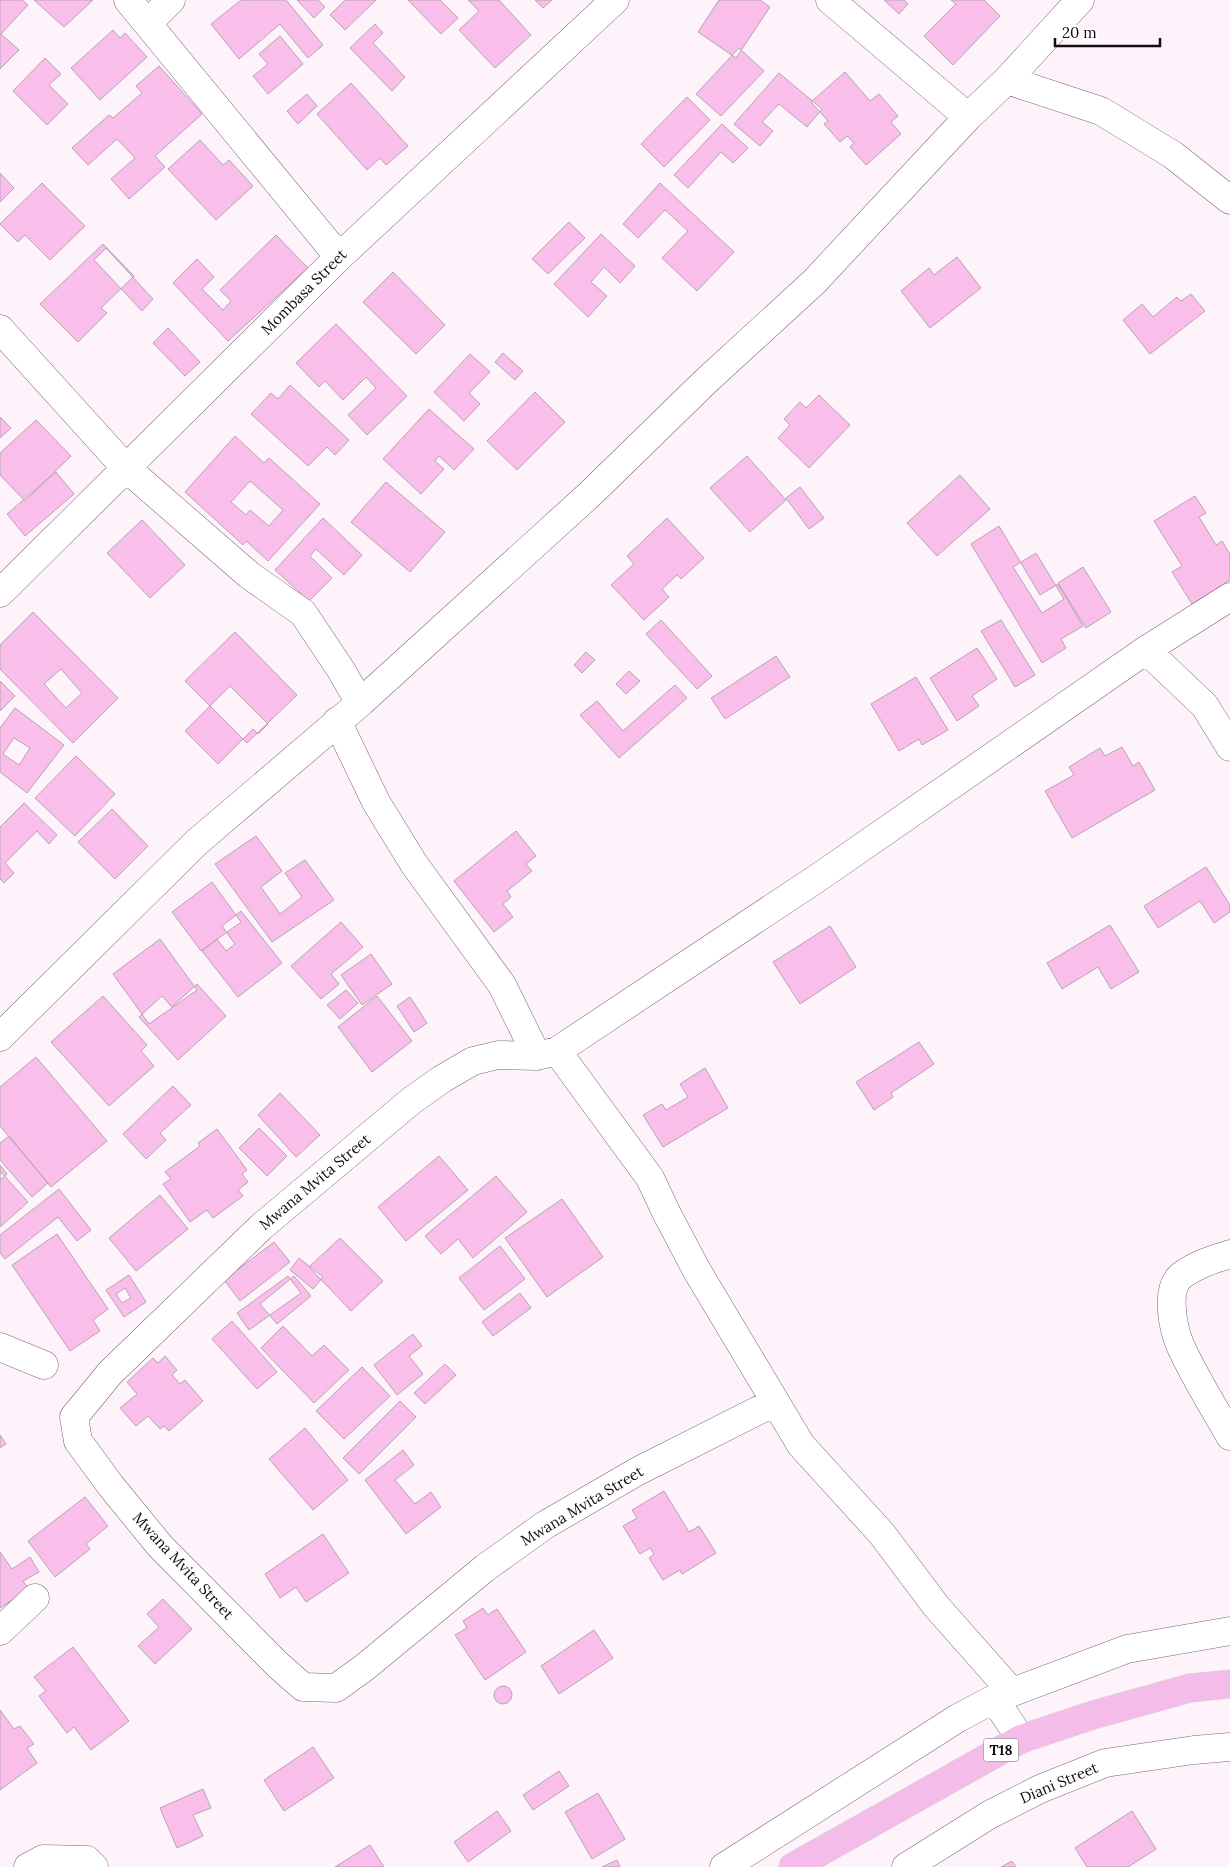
<svg xmlns="http://www.w3.org/2000/svg" width="1230" height="1867" font-family="Lora,serif">
	<style>
		.building { fill: #fabeeb; stroke: #b7a4b2; fill-rule: evenodd }
		.lines { fill: none; stroke-linecap: round; stroke-linejoin: round }
		.minor-casing { stroke: #7a6875; stroke-width: 29 }
		.primary-casing { stroke: #d5d3d4; stroke-width: 29 }
		.minor { stroke: #fff; stroke-width: 28 }
		.primary { stroke: #f4bce8; stroke-width: 28 }
		.labels { text-anchor: middle; stroke-width: 4.5; stroke-linejoin: round; paint-order: stroke }
		.shield { fill: #fff; stroke: #5a5558; stroke-width: 1 }
		.shield-label { font-size: 14px; font-weight: bold; fill: #130c11 }
		.street-label { font-size: 15px; fill: #130c11; stroke: #fff }
	</style>
	<rect width="100%" height="100%" fill="#fef2fb"/>
	<!-- building -->
	<path class="building" d="M0 0H22L28 5 1 34 19 50 0 69Z
		M34 0H93L64 27Z
		M241 0H286L323 45 308 58 280 24 239 59 211 24Z
		M297 0H318L325 7 314 18Z
		M345 0H376L345 30 330 15Z
		M408 0H440L458 18 441 34Z
		M468 0H499L531 35 495 68 459 30 479 11Z
		M535 0H552L543 8Z
		M719 0H760L770 7 736 58 698 32Z
		M884 0H904L908 4 899 14Z
		M951 0H984L1000 16 953 65 924 36 956 4Z
		M375 24 383 33 373 43 405 77 392 91 350 48Z
		M113 30 120 38 125 33 147 57 100 100 71 68Z
		M280 36 303 64 268 94 253 76 268 64 259 54Z
		M739 48 764 71 721 116 696 94Z
		M45 58 61 74 49 85 68 104 47 125 13 91Z
		M159 66 202 114 155 156 165 167 129 199 111 179 135 158 117 139 88 165 72 148 109 115 113 118 142 93 136 86Z
		M845 72 870 101 879 94 898 116 891 122 901 134 866 165 850 147 854 143 847 136 840 142 824 124 828 121 811 102Z
		M779 73 822 109 807 127 779 104 762 122 773 131 760 146 734 124Z
		M351 83 408 146 386 165 380 158 367 170 317 114Z
		M307 94 317 106 298 124 287 111Z
		M687 97 710 120 664 167 641 144Z
		M722 124 748 148 733 163 721 152 688 188 674 175Z
		M200 140 223 165 229 160 253 186 216 220 168 169Z
		M0 173 14 188 0 202Z
		M42 183 85 226 50 260 25 235 18 242 0 224Z
		M660 183 734 252 697 291 662 258 688 231 665 210 638 238 623 224Z
		M569 222 585 238 548 274 532 259Z
		M601 234 635 266 620 283 604 267 591 282 607 296 588 317 554 284Z
		M276 235 308 268 228 341 173 283 197 259 214 277 202 289 223 310 231 301 220 290Z
		M103 244 134 276 101 308 107 313 78 342 40 304Z
		M106 248 153 299 142 311 94 260Z
		M957 257 981 288 930 328 901 291 929 268 934 275Z
		M393 272 445 325 416 354 363 302Z
		M1191 294 1205 311 1150 354 1123 320 1142 304 1153 317 1177 297 1181 301Z
		M336 324 407 396 367 435 348 415 376 388 366 377 343 400 325 381 319 387 296 363Z
		M168 328 200 362 185 376 153 343Z
		M503 353 523 371 515 380 495 362Z
		M470 354 490 372 469 393 480 404 464 421 434 392Z
		M290 385 349 440 335 455 327 447 308 466 251 414 271 393 278 399Z
		M535 392 565 422 517 470 487 441Z
		M819 395 850 425 809 468 778 438 790 425 784 419 800 402 806 408Z
		M429 409 474 449 454 470 439 456 435 461 444 469 421 494 383 459Z
		M0 417 11 428 0 438Z
		M36 420 71 456 25 501 0 475V453Z
		M235 436 264 463 269 458 320 504 268 561 246 541 243 545 185 492ZM250 481 283 510 269 526 250 510 246 515 231 502Z
		M747 456 786 500 750 532 710 488Z
		M56 472 74 494 25 536 7 514Z
		M960 475 990 509 937 556 907 523Z
		M386 482 445 532 410 572 351 522Z
		M800 487 824 518 809 529 786 498Z
		M1195 496 1206 513 1199 517 1216 545 1222 541 1230 554V580L1192 604 1172 572 1182 566 1154 521Z
		M323 518 362 555 344 575 316 549 310 556 332 578 309 601 275 570Z
		M667 518 704 558 681 579 677 575 662 589 669 597 644 620 611 585 634 564 627 556Z
		M142 520 185 565 150 598 107 553Z
		M999 526 1040 595 1058 584 1083 626 1061 639 1066 648 1042 663 971 544Z
		M1036 553 1064 599 1042 613 1013 567Z
		M1083 567 1111 612 1086 628 1058 583Z
		M33 612 118 698 73 743 0 669V645ZM61 669 82 693 66 708 44 684Z
		M661 620 712 676 697 689 646 634Z
		M1001 620 1035 675 1015 687 981 631Z
		M235 632 297 695 247 743 185 681Z
		M977 648 997 679 972 696 979 706 957 721 930 678Z
		M586 652 595 660 582 673 574 665Z
		M776 656 790 677 725 719 711 698Z
		M629 671 640 681 626 694 616 684Z
		M916 677 948 730 922 745 919 739 899 751 871 704Z
		M0 681 15 696 0 711Z
		M675 685 687 698 619 758 580 715 597 701 623 731Z
		M230 686 268 724 258 734 253 729 218 764 185 731Z
		M15 708 64 745 27 793 0 772V728ZM14 738 30 748 19 765 3 754Z
		M1122 747 1133 766 1139 762 1155 790 1072 838 1045 791 1074 775 1069 767 1100 748 1105 756Z
		M76 756 115 794 75 836 35 798Z
		M24 803 57 835 49 844 37 831 5 863 14 873 4 883 0 879V827Z
		M112 809 148 846 115 879 78 842Z
		M516 831 536 856 526 864 532 871 507 891 511 897 503 904 513 917 494 932 454 881Z
		M256 836 282 871 261 887 280 914 302 897 285 873 305 860 334 900 272 942 215 864Z
		M1206 867 1230 905V912L1214 923 1200 901 1158 928 1144 906Z
		M212 882 241 922 201 951 172 912Z
		M241 911 282 963 238 997 202 951 217 939 226 951 235 944 222 926Z
		M341 922 363 947 331 974 339 984 321 999 291 966Z
		M1110 925 1139 972 1111 989 1098 967 1062 989 1047 963Z
		M830 926 856 967 800 1004 773 962Z
		M160 939 197 990 149 1024 113 974Z
		M371 954 392 984 362 1005 341 975Z
		M197 984 226 1016 178 1060 139 1017 162 996 172 1007Z
		M346 990 358 1003 340 1019 327 1005Z
		M103 996 147 1045 141 1051 154 1066 109 1106 51 1042Z
		M377 996 412 1041 372 1072 338 1027Z
		M410 997 427 1023 414 1032 397 1006Z
		M919 1042 934 1064 891 1093 893 1097 874 1110 856 1082Z
		M36 1057 107 1141 51 1187 0 1126V1087Z
		M705 1068 728 1108 663 1147 643 1115 662 1104 666 1110 688 1097 680 1084Z
		M173 1086 191 1105 160 1133 166 1140 146 1159 123 1134Z
		M280 1093 320 1135 296 1157 258 1115Z
		M259 1128 287 1156 267 1176 239 1148Z
		M217 1129 247 1170 242 1174 248 1182 238 1190 243 1196 213 1218 207 1210 190 1222 163 1184 171 1179 165 1172 200 1146 198 1143Z
		M9 1136 48 1183 32 1197 0 1160V1143Z
		M439 1156 468 1190 406 1241 378 1207Z
		M0 1165 7 1174 0 1180Z
		M0 1171 28 1202 0 1227Z
		M496 1176 527 1212 473 1258 458 1239 441 1254 425 1236Z
		M59 1189 91 1230 77 1241 58 1217 5 1259 0 1253V1235Z
		M160 1195 188 1229 136 1271 109 1238Z
		M562 1199 603 1257 547 1297 505 1238Z
		M57 1234 108 1309 93 1320 100 1331 70 1351 12 1265Z
		M340 1238 383 1281 351 1311 309 1267Z
		M274 1242 290 1262 240 1301 224 1280Z
		M500 1246 525 1279 484 1310 459 1278Z
		M299 1258 323 1277 313 1289 290 1270Z
		M129 1275 146 1302 124 1317 106 1290ZM125 1288 131 1298 122 1303 116 1294Z
		M288 1276 301 1293 249 1330 237 1313Z
		M294 1276 311 1296 277 1324 260 1304Z
		M520 1293 531 1308 493 1336 482 1322Z
		M232 1321 277 1372 257 1389 212 1339Z
		M283 1326 312 1356 324 1345 349 1370 314 1403 261 1348Z
		M413 1334 422 1346 409 1356 423 1374 397 1395 374 1365Z
		M165 1356 177 1370 172 1375 180 1384 185 1380 203 1401 169 1431 164 1426 160 1429 148 1416 136 1426 120 1408 137 1394 127 1382 153 1358 158 1363Z
		M445 1364 456 1375 425 1404 414 1393Z
		M362 1367 390 1396 344 1439 316 1411Z
		M400 1401 416 1417 359 1474 343 1458Z
		M305 1428 348 1480 313 1510 269 1459Z
		M0 1435 6 1444 0 1448Z
		M403 1450 414 1465 395 1480 415 1504 431 1492 441 1507 406 1534 365 1480Z
		M664 1491 689 1532 699 1526 716 1553 682 1574 680 1570 663 1580 649 1558 654 1554 650 1548 640 1554 623 1526 637 1518 632 1510Z
		M85 1497 108 1526 86 1544 90 1549 55 1577 28 1541Z
		M323 1534 349 1573 306 1602 296 1587 280 1598 265 1574Z
		M0 1552 12 1569 30 1557 39 1572 23 1581 29 1589 0 1608Z
		M163 1599 192 1629 155 1664 138 1646 159 1627 147 1614Z
		M483 1608 488 1615 497 1609 526 1652 485 1680 455 1635 467 1628 463 1621Z
		M594 1630 613 1658 559 1694 541 1666Z
		M73 1647 129 1721 91 1750 74 1727 67 1733 39 1696 46 1691 34 1677Z
		M494 1695a9 9 0 1 1 18 0a9 9 0 1 1-18 0Z
		M0 1710 14 1729 20 1726 34 1744 27 1748 37 1763 0 1790Z
		M313 1747 334 1778 284 1811 264 1780Z
		M559 1771 569 1786 533 1810 523 1795Z
		M203 1789 211 1808 193 1815 203 1836 177 1848 160 1808Z
		M598 1793 625 1839 592 1859 565 1812Z
		M497 1811 511 1831 468 1862 454 1842Z
		M1132 1811 1156 1849 1128 1867H1087L1075 1848Z
		M370 1845 384 1867H335Z
		M617 1860 620 1867H602Z
		M1012 1861 1016 1867H1001Z"/>
	<g class="lines">
		<defs>
			<path id="minor" d="M128 0 339 257
				M830 0 968 117
				M148 23 171 0
				M1007 80 1101 111 1173 155 1230 200
				M0 329 125 467 249 575 303 613 341 670 360 703
				M0 593 339 257 615 0
				M1146 650 1205 706 1230 747
				M337 721 376 802 414 864 502 985 537 1056
				M0 1037 197 842 360 703 590 494 705 382 814 282 968 117 1007 80 1080 0
				M557 1051 650 1178 666 1212 696 1269 801 1445 882 1534 936 1606 1012 1692
				M1230 1254C1214 1259 1195 1265 1181 1276 1165 1289 1173 1328 1180 1345 1194 1376 1213 1406 1230 1436
				M0 1347 44 1365
				M775 1402 638 1471 545 1525 485 1568 365 1667 336 1688 303 1687 278 1665 160 1546 111 1486 78 1441 74 1417 110 1373 261 1227 411 1101 442 1079 473 1061 498 1055 537 1056 557 1051 822 875 1146 650 1230 597
				M0 1631 35 1598
				M994 1699 1021 1739
				M28 1867 43 1859 87 1860 94 1867
				M724 1867 958 1718 994 1699 1127 1649 1230 1631
				M906 1867 989 1815 1040 1789 1105 1763 1194 1750 1230 1747"/>
			<path id="primary" d="M793 1867 1021 1739 1093 1715 1190 1688 1230 1684"/>
		</defs>
		<!-- minor casing -->
		<use href="#minor" class="minor-casing"/>
		<!-- primary casing -->
		<use href="#primary" class="primary-casing"/>
		<!-- minor -->
		<use href="#minor" class="minor"/>
		<!-- primary -->
		<use href="#primary" class="primary"/>
	</g>
	<g class="labels">
		<!-- shield labels -->
		<rect class="shield" x="983.5" y="1738.5" width="35" height="23" rx="4"/>
		<g class="shield-label">
			<text x="1001" y="1755">T18</text>
		</g>
		<!-- street labels -->
		<g class="street-label">
			<text transform="translate(304 292) rotate(-45)" y="5">Mombasa Street</text>
			<text transform="translate(315 1182) rotate(-40)" y="5">Mwana Mvita Street</text>
			<text transform="translate(582 1506) rotate(-31)" y="5">Mwana Mvita Street</text>
			<text transform="translate(183 1566) rotate(47)" y="5">Mwana Mvita Street</text>
			<text transform="translate(1059 1783) rotate(-23)" y="5">Diani Street</text>
		</g>
	</g>
	<!-- scale -->
	<path d="M1055 38v8h105v-8" fill="none" stroke="#130c11" stroke-width="2.5"/>
	<text x="1062" y="38" font-size="15" fill="#130c11" stroke="#ffffff" stroke-width="4" paint-order="stroke">20 m</text>
</svg>
